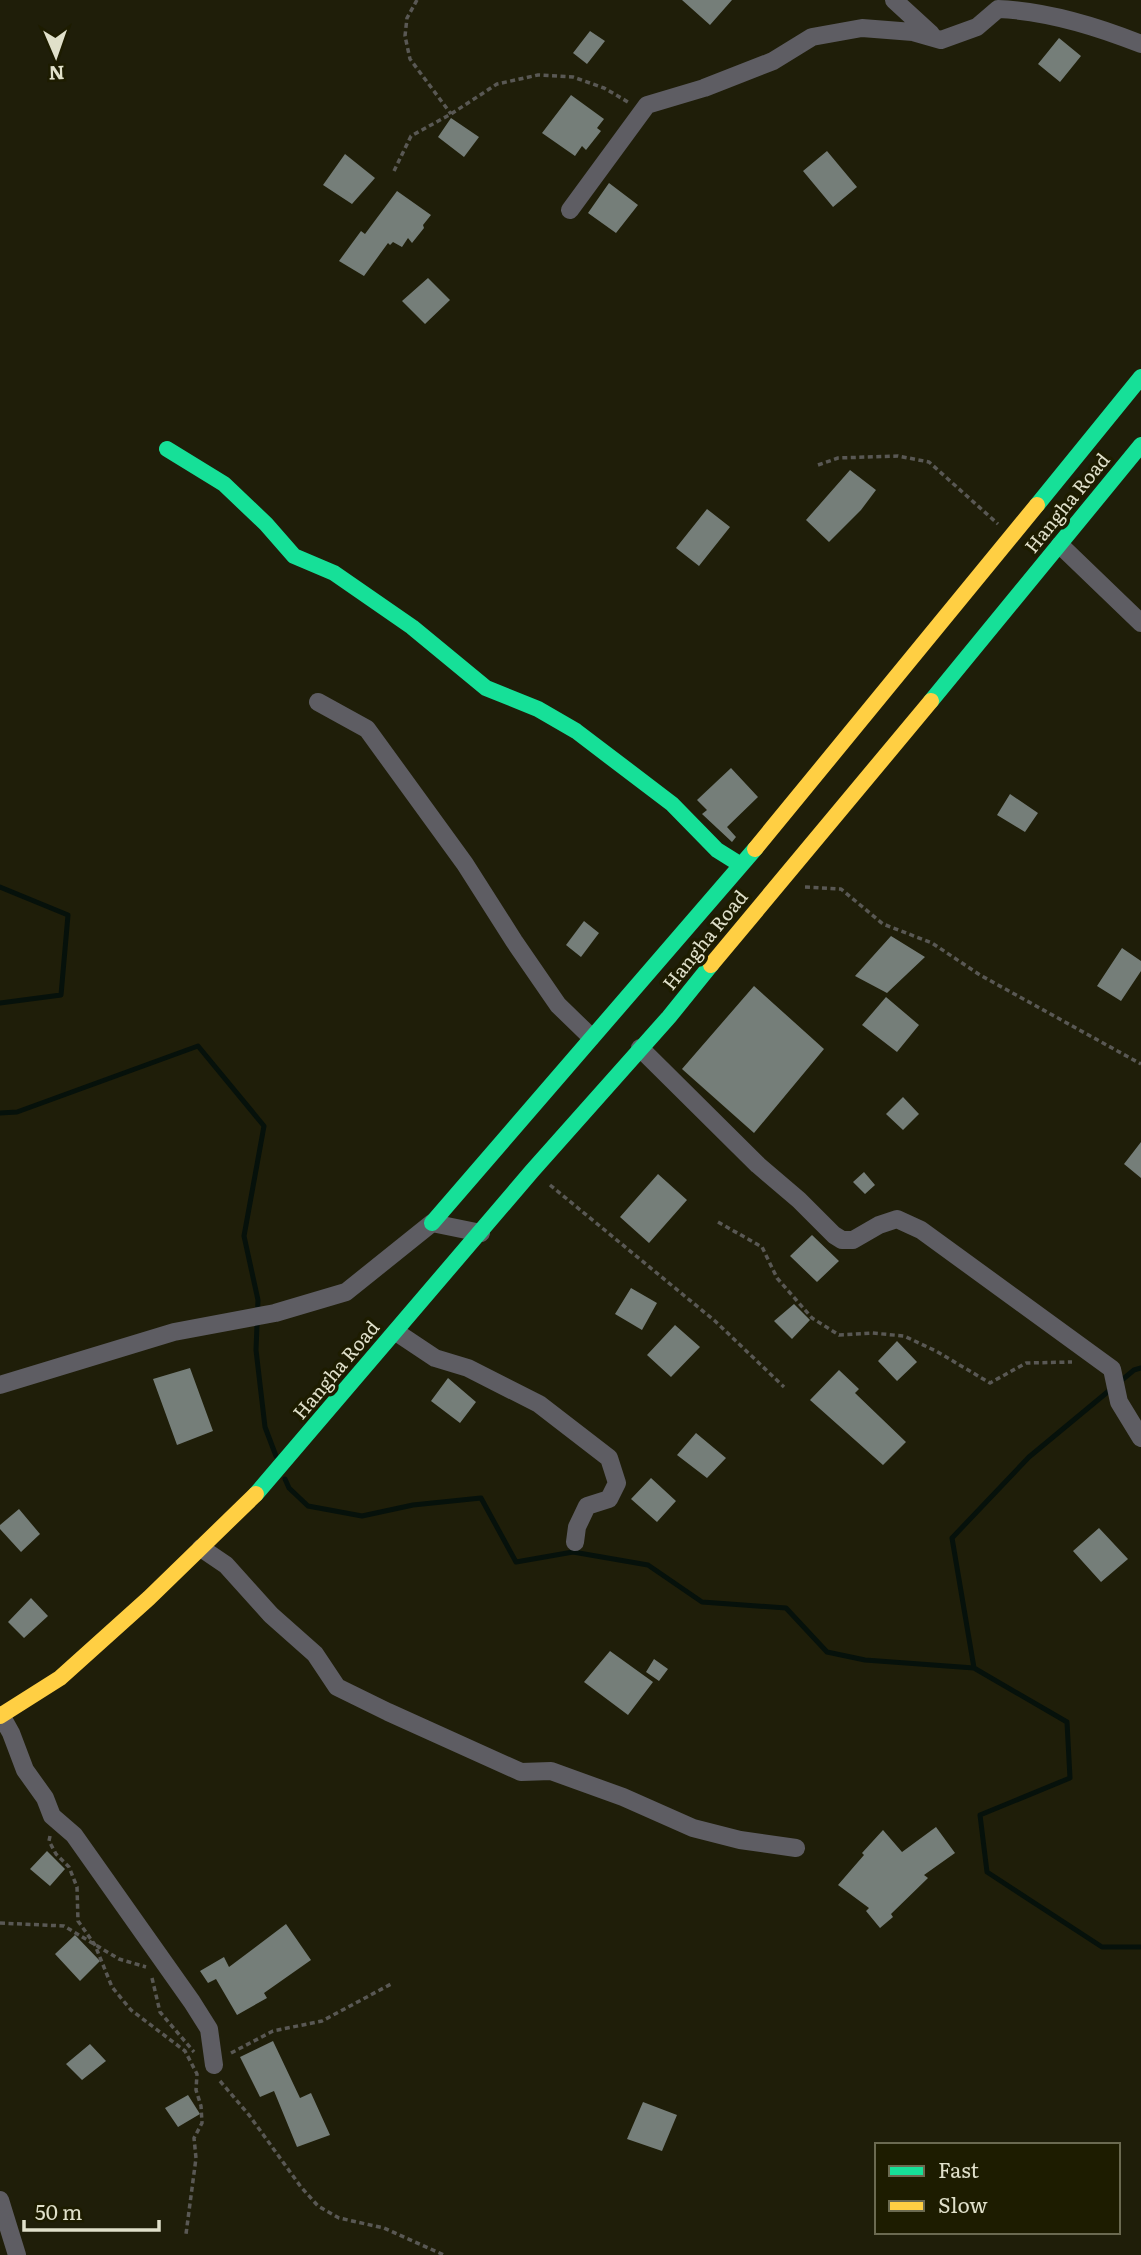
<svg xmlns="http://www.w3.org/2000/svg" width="1141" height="2255" font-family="Literata,serif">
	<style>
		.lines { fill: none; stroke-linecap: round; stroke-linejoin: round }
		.stream { stroke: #06110b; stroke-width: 5 }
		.building { fill: #757e79 }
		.path { stroke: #595854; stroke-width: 3.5; stroke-dasharray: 5 3.5; stroke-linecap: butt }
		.street { stroke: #5e5d63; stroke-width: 18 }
		.fast { stroke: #16e098; stroke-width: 16 }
		.slow { stroke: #ffcf43; stroke-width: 16 }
		.labels { text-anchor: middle; stroke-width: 7; stroke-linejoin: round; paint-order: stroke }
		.street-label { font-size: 19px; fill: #e0e0ca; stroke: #1d1c00 }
	</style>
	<rect width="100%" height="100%" fill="#1f1e09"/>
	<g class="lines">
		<!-- stream -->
		<path class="stream" d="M0 887 68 915 61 995 0 1003
			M0 1113 17 1112 198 1046 264 1126 244 1236 258 1300 256 1350 265 1427 276 1456
			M285 1479 289 1488 308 1506 362 1516 413 1505 481 1498 516 1562 573 1552 648 1565 702 1602 786 1608 827 1652 865 1660 974 1668 1067 1722 1070 1778 980 1815 987 1872 1102 1947H1141
			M974 1668 952 1538 1029 1457 1134 1370 1141 1368"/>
	</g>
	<!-- building -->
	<path class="building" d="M682 0H732L710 25Z
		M590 31 605 41 587 64 573 53Z
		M1059 38 1081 56 1060 82 1038 64Z
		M571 95 604 119 597 128 601 131 586 150 582 146 575 156 542 133Z
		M451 118 479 137 464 157 438 137Z
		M827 151 857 187 833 207 803 171Z
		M345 154 375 178 352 204 323 185Z
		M609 183 638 205 616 233 588 213Z
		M397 191 431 215 423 225 424 228 412 243 408 238 402 247 393 242 390 245 388 243 364 276 339 261 361 231 365 234Z
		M428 278 450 300 425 324 402 301Z
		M850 470 876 490 861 510 829 542 806 520Z
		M707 509 730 527 699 566 676 548Z
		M731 768 758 797 727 827 736 837 732 842 702 814 707 810 697 800Z
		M1010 794 1038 813 1025 832 997 815Z
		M584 921 599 933 581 957 566 945Z
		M891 936 925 957 887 993 855 976Z
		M1122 948 1141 961V971L1121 1001 1097 986Z
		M754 986 824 1049 754 1133 682 1069Z
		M886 997 919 1025 897 1052 862 1025Z
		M903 1097 919 1114 903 1130 886 1114Z
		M1141 1142V1178L1124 1164Z
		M864 1172 875 1185 865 1194 853 1182Z
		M658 1174 687 1200 649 1243 620 1217Z
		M812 1235 839 1261 817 1282 790 1256Z
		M631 1288 657 1303 642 1330 615 1314Z
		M794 1304 810 1320 792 1339 774 1321Z
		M675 1325 700 1347 671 1377 647 1355Z
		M897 1341 917 1362 897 1381 878 1361Z
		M190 1368 213 1431 177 1445 153 1379Z
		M839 1370 859 1389 855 1393 906 1442 883 1465 810 1400Z
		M448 1378 476 1402 460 1423 431 1401Z
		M696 1433 726 1458 707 1478 677 1455Z
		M651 1478 676 1501 657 1522 631 1499Z
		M19 1509 40 1534 21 1552 0 1529V1525Z
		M1099 1528 1128 1559 1101 1582 1073 1551Z
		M31 1598 48 1616 24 1638 8 1622Z
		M610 1651 653 1682 628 1715 584 1682Z
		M654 1659 668 1669 659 1681 646 1672Z
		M936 1827 955 1853 924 1875 928 1878 891 1914 893 1917 880 1928 866 1911 869 1908 838 1885 864 1855 862 1853 883 1830 902 1852Z
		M47 1851 65 1869 50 1886 30 1869Z
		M286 1924 311 1960 264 1993 267 1998 237 2015 216 1979 208 1983 200 1971 224 1957 229 1967Z
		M75 1935 100 1961 80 1981 55 1954Z
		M273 2041 300 2098 311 2093 330 2135 297 2147 274 2091 260 2097 240 2057Z
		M90 2044 106 2061 82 2080 66 2064Z
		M188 2095 200 2114 178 2127 165 2108Z
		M643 2102 677 2115 662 2151 627 2139Z"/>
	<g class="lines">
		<!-- path -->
		<path class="path" d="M417 0 407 18 405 36 410 59 451 114
			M394 171 411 136 451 114 497 84 538 75 573 77 604 88 628 102
			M818 465 838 458 898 456 929 462 998 524
			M805 887 841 889 883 924 932 943 980 975 1141 1064
			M550 1185 715 1321 784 1387
			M718 1222 762 1247 777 1278 812 1318 839 1335 872 1333 904 1336 936 1351 990 1383 1026 1363 1072 1362
			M50 1836 49 1841 56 1854 69 1867 77 1887 78 1921 95 1945 112 1987 131 2010 185 2051 197 2074 196 2090 201 2106 202 2123 194 2138 196 2158 186 2234
			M0 1923 64 1926 119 1959 146 1967
			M152 1978 160 2012 194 2052
			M231 2053 273 2031 322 2021 393 1983
			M220 2081 249 2115 301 2187 318 2206 339 2218 384 2228 444 2255"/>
		<!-- street -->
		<path class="street" d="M894 0 931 34
			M570 210 647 105 704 88 773 61 812 37 862 28 913 32 941 40 977 27 998 9C1046 11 1096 26 1141 44
			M1060 545 1141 623
			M318 702 367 729 465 864 514 941 558 1005 591 1037
			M640 1048 758 1165 799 1200 834 1235 842 1240H853L879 1225 897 1219 921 1230 1112 1369 1119 1402 1141 1438
			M396 1332 435 1358 468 1368 539 1404 609 1458 617 1483 609 1499 587 1506 577 1527 575 1542
			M0 1385 174 1332 275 1313 346 1292 432 1223 481 1233
			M201 1548 226 1565 271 1615 315 1654 337 1687 388 1712 521 1772 551 1771 623 1797 693 1828 740 1840 796 1848
			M1 1715 11 1733 25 1770 45 1798 52 1816 74 1835 192 2002 209 2029 214 2065
			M0 2200 17 2255"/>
		<!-- fast -->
		<path class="fast" d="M167 449 224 484 266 524 294 556 334 573 412 627 486 688 538 709 576 731 672 804 717 850 741 865
			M1037 505 1141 377
			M931 701 1141 445
			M432 1223 755 849
			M256 1494 532 1171 669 1017 711 965"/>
		<!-- slow -->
		<path class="slow" d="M755 849 1037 505
			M711 965 931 701
			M0 1716 60 1678 149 1598 256 1494"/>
	</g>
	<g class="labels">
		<!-- street labels -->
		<g class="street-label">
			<text transform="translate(1067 503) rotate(-51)" y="7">Hangha Road</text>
			<text transform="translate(705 940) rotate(-51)" y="7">Hangha Road</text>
			<text transform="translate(336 1370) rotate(-50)" y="7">Hangha Road</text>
		</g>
	</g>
	<!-- legend -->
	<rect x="875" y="2143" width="245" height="91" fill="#1d1c00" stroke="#6b6a51" stroke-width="2"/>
	<rect x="889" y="2166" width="35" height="10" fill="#16e098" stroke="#6b6a51" stroke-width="2"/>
	<text x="938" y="2178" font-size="21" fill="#e0e0ca">Fast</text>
	<rect x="889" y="2201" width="35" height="10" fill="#ffcf43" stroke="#6b6a51" stroke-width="2"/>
	<text x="938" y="2213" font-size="21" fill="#e0e0ca">Slow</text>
	<!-- north arrow -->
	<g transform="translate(56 56) rotate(178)" stroke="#1d1c00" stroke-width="5" paint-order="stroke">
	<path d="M0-5L12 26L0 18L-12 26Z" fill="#e0e0ca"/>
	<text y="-10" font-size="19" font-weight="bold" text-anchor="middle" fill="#e0e0ca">N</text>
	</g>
	<!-- scale -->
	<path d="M24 2220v10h135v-10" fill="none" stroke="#e0e0ca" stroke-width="3.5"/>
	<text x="35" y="2220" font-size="21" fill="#e0e0ca" stroke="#1d1c00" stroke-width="5" paint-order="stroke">50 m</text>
</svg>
